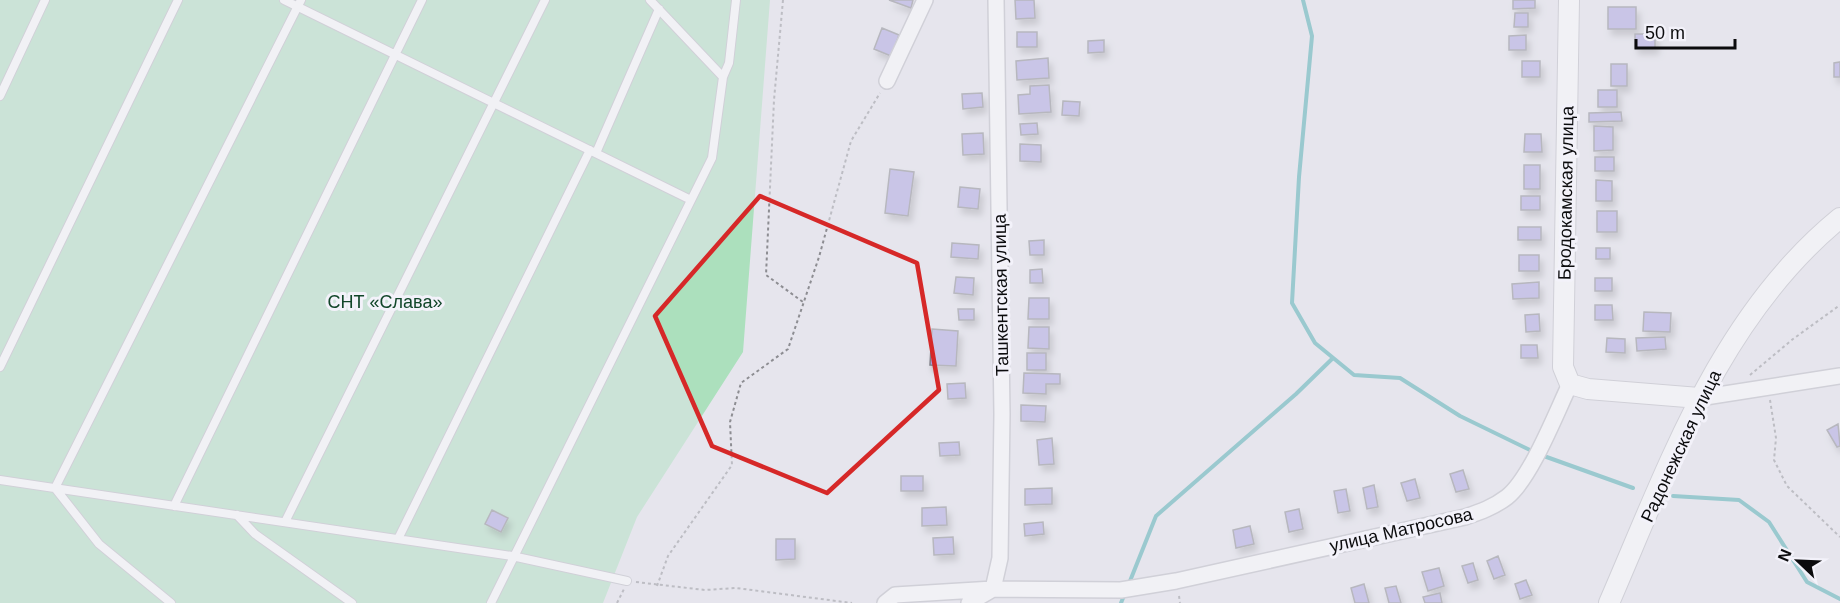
<svg xmlns="http://www.w3.org/2000/svg" width="1840" height="603" font-family="Helvetica,sans-serif">
	<style>
		.green { fill: #ace0bd }
		.lines { fill: none; stroke-linecap: round; stroke-linejoin: round }
		.stream { stroke: #3fa6aa; stroke-width: 4 }
		.building { fill: #a79ee0; stroke: #7f7f86; stroke-width: 1.5; filter: url(#shadow) }
		.service-casing { stroke: #b7b6be; stroke-width: 10 }
		.minor-casing { stroke: #b7b6be; stroke-width: 18 }
		.tertiary-casing { stroke: #b7b6be; stroke-width: 22 }
		.path { stroke: #8d8d92; stroke-width: 2; stroke-dasharray: 3 3; stroke-linecap: butt }
		.service { stroke: #fff; stroke-width: 8 }
		.minor { stroke: #fff; stroke-width: 15 }
		.tertiary { stroke: #fff; stroke-width: 20 }
		.marked { fill: none; stroke: #d62828; stroke-width: 4.5; stroke-linejoin: round }
		.labels { text-anchor: middle; stroke-width: 6; stroke-linejoin: round; paint-order: stroke }
		.street-label { font-size: 18px; fill: #0b0b0d; stroke: #f3f2fa }
		.park-label { font-size: 18px; fill: #114629; stroke: #f3f2fa }
	</style>
	<defs>
		<filter id="shadow"><feDropShadow dx="3.5" dy="6" stdDeviation="3" flood-color="#0004"/></filter>
	</defs>
	<rect width="100%" height="100%" fill="#e6e5ed"/>
	<!-- green -->
	<path class="green" d="M0 0H770L743 352 637 517 603 603H0Z"/>
	<g class="lines">
		<!-- stream -->
		<path class="stream" d="M1303 0 1312 36 1299 177 1292 303 1315 343 1354 375 1400 378 1460 416 1534 452
			M1541 455 1633 488
			M1673 496 1739 500 1769 522 1807 582 1840 599
			M1128 586 1156 516 1296 394 1333 358
			M1121 603 1125 593"/>
	</g>
	<!-- building -->
	<path class="building" d="M889 0H913L911 8Z
		M1015 0H1034L1035 18 1016 19Z
		M1513 0H1535V8L1513 9Z
		M1608 7H1636V29H1608Z
		M1515 13H1528V27H1514Z
		M882 28 899 35 891 56 874 49Z
		M1017 32H1037V47H1017Z
		M1635 34H1655V48H1635Z
		M1526 35V50H1509V36Z
		M1104 40V52L1088 53V41Z
		M1048 58 1049 78 1017 80 1016 61Z
		M1522 61H1540V77H1522Z
		M1840 62V77H1834V63Z
		M1611 64H1627V86H1611Z
		M1049 85 1051 112 1019 114 1018 95 1030 94V86Z
		M1598 90H1617V107H1598Z
		M982 93 983 107 963 109 962 94Z
		M1063 101 1080 102 1079 116 1062 115Z
		M1621 112 1622 121 1589 122V113Z
		M1037 123 1038 134 1021 135 1020 124Z
		M1594 126 1613 127V150L1594 151Z
		M983 133 984 154 963 155 962 134Z
		M1525 134H1541L1542 152H1524Z
		M1020 144 1041 145V162L1020 161Z
		M1595 157H1614V171H1595Z
		M1524 165H1540V189H1524Z
		M890 169 914 172 908 216 885 213Z
		M1596 180 1612 181V201H1596Z
		M960 187 980 189 978 209 958 207Z
		M1521 196H1540V210H1521Z
		M1597 211H1617V232H1597Z
		M1518 227H1541V240H1518Z
		M1044 240V255H1030L1029 241Z
		M952 243 979 245 978 259 951 257Z
		M1596 248H1610V259H1596Z
		M1519 255H1539V271H1519Z
		M1042 269 1043 283H1030V270Z
		M956 277 974 278 973 295 954 293Z
		M1595 278H1612V291H1595Z
		M1539 282V298L1513 299 1512 284Z
		M1029 298H1049V319H1028Z
		M1595 305H1612L1613 320H1595Z
		M958 309H974V320H959Z
		M1644 312 1671 313 1670 332 1643 331Z
		M1539 314 1540 331 1526 332 1525 315Z
		M1029 327H1049V349L1028 348Z
		M932 329 958 331 956 366 930 365Z
		M1665 337 1666 349 1637 351 1636 338Z
		M1607 338 1625 339V353L1606 352Z
		M1521 345H1537L1538 358H1521Z
		M1027 353H1046V370H1027Z
		M1024 373 1060 374V384H1046V394L1023 393Z
		M965 383 966 398 948 399 947 384Z
		M1021 405 1046 406 1045 422 1021 421Z
		M1838 424 1840 446 1837 447 1827 430Z
		M1052 438 1054 464 1039 465 1037 440Z
		M959 442 960 455 940 456 939 443Z
		M1463 470 1469 489 1456 492 1450 474Z
		M901 476H923V491H901Z
		M1415 479 1420 498 1407 501 1401 483Z
		M1374 485 1378 507 1367 509 1363 488Z
		M1052 488V504L1025 505V489Z
		M1346 489 1350 511 1338 513 1334 491Z
		M946 507 947 525 922 526V508Z
		M1299 509 1303 529 1289 532 1285 512Z
		M492 510 508 518 501 532 485 524Z
		M1043 522 1044 534 1025 536 1024 524Z
		M1250 526 1254 544 1236 548 1233 530Z
		M953 537 954 554 934 555 933 538Z
		M776 539H795V559L776 560Z
		M1498 556 1505 575 1494 579 1487 561Z
		M1473 563 1478 580 1468 583 1462 566Z
		M1439 568 1444 586 1428 591 1422 572Z
		M1526 580 1532 595 1520 599 1515 584Z
		M1364 584 1369 603H1355L1351 588Z
		M1396 586 1401 603H1389L1385 588Z
		M1440 593 1442 603H1425L1423 597Z"/>
	<g class="lines">
		<defs>
			<path id="service" d="M284 0 691 200
				M723 77 729 63 736 0
				M0 96 45 0
				M596 153 659 9
				M0 367 178 0
				M0 480 512 556 627 581
				M174 506 422 0
				M237 515 255 534 352 603
				M285 522 545 0
				M398 539 590 150
				M171 603 99 544 55 488 301 0
				M491 603 712 158 723 77 650 0"/>
			<path id="minor" d="M887 81 925 0
				M1699 398 1840 376
				M885 603 895 595 993 589 1000 558 1002 414 996 0
				M969 603 993 589 1121 590 1176 581 1465 517C1480 512 1494 507 1507 497 1531 478 1556 413 1570 384"/>
			<path id="tertiary" d="M1569 0 1563 367 1570 384 1588 389 1699 398
				M1609 603C1669 465 1720 316 1840 218"/>
		</defs>
		<!-- service casing -->
		<use href="#service" class="service-casing"/>
		<!-- minor casing -->
		<use href="#minor" class="minor-casing"/>
		<!-- tertiary casing -->
		<use href="#tertiary" class="tertiary-casing"/>
		<!-- path -->
		<path class="path" d="M783 0 774 100 766 275 803 302
			M1750 375 1793 339 1840 305
			M1770 400 1776 438 1774 460 1787 486 1840 537
			M636 582 705 590 736 588 852 603
			M657 586 668 556 732 465 730 422 741 383 788 349 819 257 851 141 880 93
			M1179 596 1180 603
			M617 603 624 589"/>
		<!-- service -->
		<use href="#service" class="service"/>
		<!-- minor -->
		<use href="#minor" class="minor"/>
		<!-- tertiary -->
		<use href="#tertiary" class="tertiary"/>
	</g>
	<!-- marked area -->
	<path d="M0 0H1840V603H0ZM760 196 917 263 939 390 827 493 712 446 655 316Z" fill="#e6e5ed" fill-opacity=".55" fill-rule="evenodd"/>
	<path class="marked" d="M760 196 917 263 939 390 827 493 712 446 655 316Z"/>
	<g class="labels">
		<!-- street labels -->
		<g class="street-label">
			<text transform="translate(1566 193) rotate(-89)" y="6">Бродокамская улица</text>
			<text transform="translate(1001 295) rotate(-91)" y="6">Ташкентская улица</text>
			<text transform="translate(1681 446) rotate(-65)" y="6">Радонежская улица</text>
			<text transform="translate(1401 530) rotate(-13)" y="6">улица Матросова</text>
		</g>
		<!-- park labels -->
		<g class="park-label">
			<text x="385" y="308">СНТ «Слава»</text>
		</g>
	</g>
	<!-- north arrow -->
	<g transform="translate(1798 561) rotate(293)" stroke="#f3f2fa" stroke-width="4.5" paint-order="stroke">
	<path d="M0-4.5L10 22L0 15L-10 22Z" fill="#0b0b0d"/>
	<text y="-9" font-size="16" font-weight="bold" text-anchor="middle" fill="#0b0b0d">N</text>
	</g>
	<!-- scale -->
	<path d="M1636 39v9h99v-9" fill="none" stroke="#0b0b0d" stroke-width="3"/>
	<text x="1645" y="39" font-size="18" fill="#0b0b0d" stroke="#f3f2fa" stroke-width="4.5" paint-order="stroke">50 m</text>
</svg>
